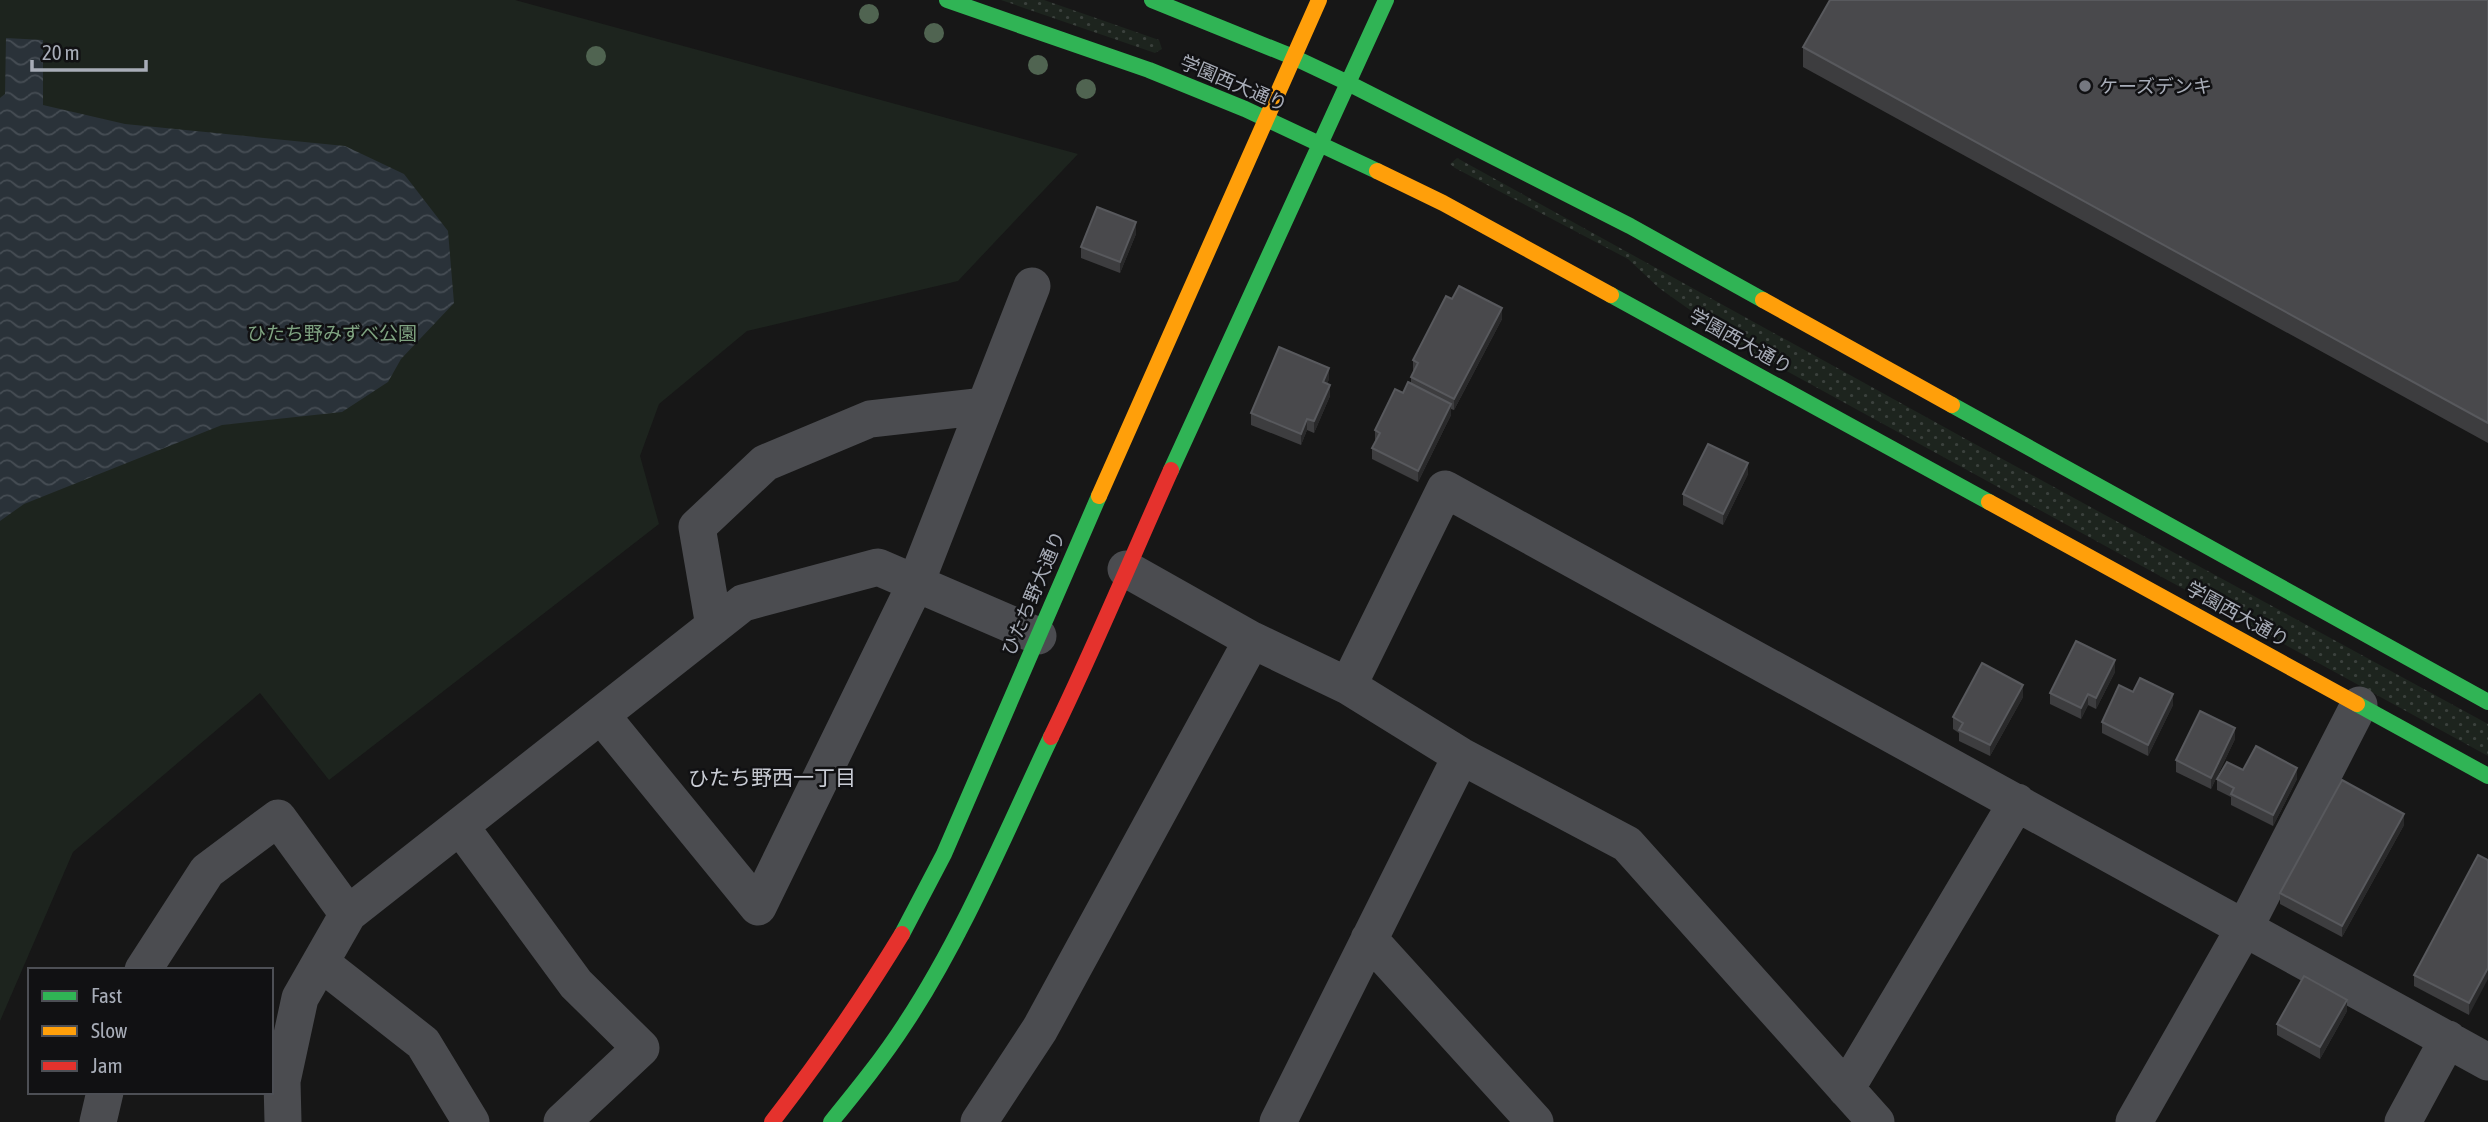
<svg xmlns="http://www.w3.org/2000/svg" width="2488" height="1122" font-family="'Asap Condensed','Noto Sans JP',sans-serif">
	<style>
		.grass { fill: url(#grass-dots) }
		.green { fill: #1d241e }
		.water { fill: url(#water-waves) }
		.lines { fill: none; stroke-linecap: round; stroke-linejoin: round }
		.street { stroke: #4b4c50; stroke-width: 37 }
		.fast { stroke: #30b455; stroke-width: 16 }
		.slow { stroke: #ff9f0a; stroke-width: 16 }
		.jam { stroke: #e5322d; stroke-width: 16 }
		.tree { fill: #506451 }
		.wall { fill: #3d3d3f }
		.shaded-wall { fill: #29292a }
		.building { fill: #49494c; stroke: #58595d; stroke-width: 2 }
		.poi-dot { fill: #757880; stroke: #111113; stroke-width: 2.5 }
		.labels { text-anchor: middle; stroke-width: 5; stroke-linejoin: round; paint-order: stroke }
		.street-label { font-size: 19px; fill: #a8adb8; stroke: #111113 }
		.poi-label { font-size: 19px; fill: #a8adb8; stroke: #111113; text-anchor: start }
		.park-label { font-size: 19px; fill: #7fa381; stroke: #111113 }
		.neighbourhood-label { font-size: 21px; fill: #c9ccd4; stroke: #111113 }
	</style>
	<defs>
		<pattern id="grass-dots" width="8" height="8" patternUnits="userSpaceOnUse" patternTransform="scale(1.75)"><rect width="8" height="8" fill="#1d241e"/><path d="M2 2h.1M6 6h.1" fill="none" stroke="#3b413d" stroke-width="1.8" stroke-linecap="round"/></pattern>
		<pattern id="water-waves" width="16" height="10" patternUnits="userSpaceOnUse" patternTransform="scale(1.75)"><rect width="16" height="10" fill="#2a3239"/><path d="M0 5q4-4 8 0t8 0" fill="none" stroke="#464d54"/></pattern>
	</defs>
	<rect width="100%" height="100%" fill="#171717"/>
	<!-- grass -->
	<path class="grass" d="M1001 0H1044L1159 40 1162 49 1155 53Z
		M1457 158 1964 438 2488 724V756L1741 346 1659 288 1628 259 1455 168 1450 164Z"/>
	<!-- green -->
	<path class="green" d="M0 0H515L1078 154 958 281 747 331 659 404 640 456 659 524 329 780 260 693 73 852 0 1021Z"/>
	<!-- water -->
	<path class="water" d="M6 38 43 40V105L125 124 345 146 404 174 448 231 454 303 401 359 388 382 342 412 222 425 24 504 0 521V98L5 94Z"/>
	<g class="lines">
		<!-- street -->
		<path class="street" d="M1126 569 1252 640 1348 686 1461 756 1627 844 1876 1122
			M714 626 697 527 765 463 870 419 985 406
			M1348 686 1445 489 2488 1062
			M601 715 758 907 915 585 1032 286
			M460 826 576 984 641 1048 562 1122
			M1369 939 1535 1122
			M321 963 423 1043 471 1122
			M143 970 207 871 278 818 348 914
			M1846 1089 2017 802
			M98 1122 105 1092
			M283 1122 282 1081 300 998 348 914 743 603 878 567 1038 636
			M979 1122 1040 1029 1252 640
			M1278 1122 1461 756
			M2134 1122 2245 927 2359 705
			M2403 1122 2448 1039"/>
		<!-- fast -->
		<path class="fast" d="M947 0 1149 70 1245 109 1377 171
			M1152 0 1293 57 1348 83 1630 226 1763 300
			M1611 295 1989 502
			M1952 405 2488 702
			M1171 470 1386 0
			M2357 704 2488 776
			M902 934 944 854 1099 496
			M831 1122C857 1090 883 1058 905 1024 963 936 1006 832 1051 737"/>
		<!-- slow -->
		<path class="slow" d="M1377 171 1443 203 1611 295
			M1763 300 1952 405
			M1099 496 1319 0
			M1989 502 2357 704"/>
		<!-- jam -->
		<path class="jam" d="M1051 737C1094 649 1131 559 1171 470
			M772 1122C819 1061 862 1000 902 934"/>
	</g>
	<!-- trees -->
	<g class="tree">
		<circle cx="869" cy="14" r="10"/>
		<circle cx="934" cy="33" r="10"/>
		<circle cx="596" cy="56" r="10"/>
		<circle cx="1038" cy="65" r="10"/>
		<circle cx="1086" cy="89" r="10"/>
	</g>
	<!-- wall -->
	<path class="wall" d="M2488 0V443L1803 67V47Z
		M1136 234 1120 273 1081 258V247Z
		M1452 299 1502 319 1454 410 1451 409V415L1418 482 1372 459V448L1375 442V430L1411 384V377L1414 372 1413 371V360Z
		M1329 379 1327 384 1330 396 1314 433 1307 430 1301 445 1251 425V413Z
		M1748 474 1723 525 1683 505V494Z
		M2115 672 2096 709 2088 705 2081 719 2050 704V693Z
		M2133 692 2173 705 2148 756 2102 733V722Z
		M2023 697 1990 756 1959 741V733L1953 729V717Z
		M2235 739 2211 789 2176 772V760Z
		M2243 770 2297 779 2273 826 2231 805V797L2217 790V779Z
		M2404 825 2342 937 2280 904V893Z
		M2488 860 2469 1015 2414 986V975Z
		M2347 1011 2320 1059 2277 1035V1024Z"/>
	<!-- shaded-wall -->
	<path class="shaded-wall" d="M1136 222V234L1120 273V262Z
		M1502 308V319L1454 410V399Z
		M1329 368V379L1323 393V382Z
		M1330 385V396L1314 433V421Z
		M1451 404V415L1418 482V471Z
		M1307 419V430L1301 445V434Z
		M1748 463V474L1723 525V514Z
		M2115 660V672L2096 709V698Z
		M2023 685V697L1990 756V745Z
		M2088 694V705L2081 719V708Z
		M2173 694V705L2148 756V745Z
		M2235 728V739L2211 789V778Z
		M2297 768V779L2273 826V815Z
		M2404 814V825L2342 937V926Z
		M2488 968V979L2469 1015V1003Z
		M2347 1000V1011L2320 1059V1047Z"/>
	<!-- building -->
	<path class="building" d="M1830 0H2488V423L1803 47Z
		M1097 207 1136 222 1120 262 1081 247Z
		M1459 286 1502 308 1454 399 1411 377 1418 363 1413 360 1446 296 1452 299Z
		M1279 347 1329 368 1323 382 1330 385 1314 421 1307 419 1301 434 1251 413Z
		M1408 382 1451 404 1418 471 1372 448 1380 433 1375 430 1395 389 1403 393Z
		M1708 444 1748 463 1723 514 1683 494Z
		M2076 641 2115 660 2096 698 2088 694 2081 708 2050 693Z
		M1982 663 2023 685 1990 745 1959 730 1963 723 1953 717Z
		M2140 678 2173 694 2148 745 2102 722 2119 685 2133 692Z
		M2200 711 2235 728 2211 778 2176 760Z
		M2256 746 2297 768 2273 815 2231 794 2234 788 2217 779 2227 762 2243 770Z
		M2342 780 2404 814 2342 926 2280 893Z
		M2478 855 2488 860V968L2469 1003 2414 975Z
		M2304 976 2347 1000 2320 1047 2277 1024Z"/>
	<!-- markers -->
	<circle class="poi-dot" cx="2085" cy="86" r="7"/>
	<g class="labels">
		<!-- street labels -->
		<g class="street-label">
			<text transform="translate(1234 83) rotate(23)" y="7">学園西大通り</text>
			<text transform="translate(1741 341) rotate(29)" y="7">学園西大通り</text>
			<text transform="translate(1033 593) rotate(-67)" y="7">ひたち野大通り</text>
			<text transform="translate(2238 614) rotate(29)" y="7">学園西大通り</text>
		</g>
		<!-- poi labels -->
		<g class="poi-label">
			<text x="2099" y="93">ケーズデンキ</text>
		</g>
		<!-- park labels -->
		<g class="park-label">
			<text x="332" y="340">ひたち野みずべ公園</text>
		</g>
		<!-- neighbourhood labels -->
		<g class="neighbourhood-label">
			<text x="772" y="785">ひたち野西一丁目</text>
		</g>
	</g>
	<!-- legend -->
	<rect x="28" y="968" width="245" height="126" fill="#111113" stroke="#4d4f55" stroke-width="2"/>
	<rect x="42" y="991" width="35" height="10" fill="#30b455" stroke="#4d4f55" stroke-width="2"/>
	<text x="91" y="1003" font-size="21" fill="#a8adb8">Fast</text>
	<rect x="42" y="1026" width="35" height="10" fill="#ff9f0a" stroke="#4d4f55" stroke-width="2"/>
	<text x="91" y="1038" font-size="21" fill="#a8adb8">Slow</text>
	<rect x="42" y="1061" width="35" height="10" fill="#e5322d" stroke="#4d4f55" stroke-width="2"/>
	<text x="91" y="1073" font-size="21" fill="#a8adb8">Jam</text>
	<!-- scale -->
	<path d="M32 60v10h114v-10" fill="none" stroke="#a8adb8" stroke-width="3.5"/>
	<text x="42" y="60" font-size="21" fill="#a8adb8" stroke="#111113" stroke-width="5" paint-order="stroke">20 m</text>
</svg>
